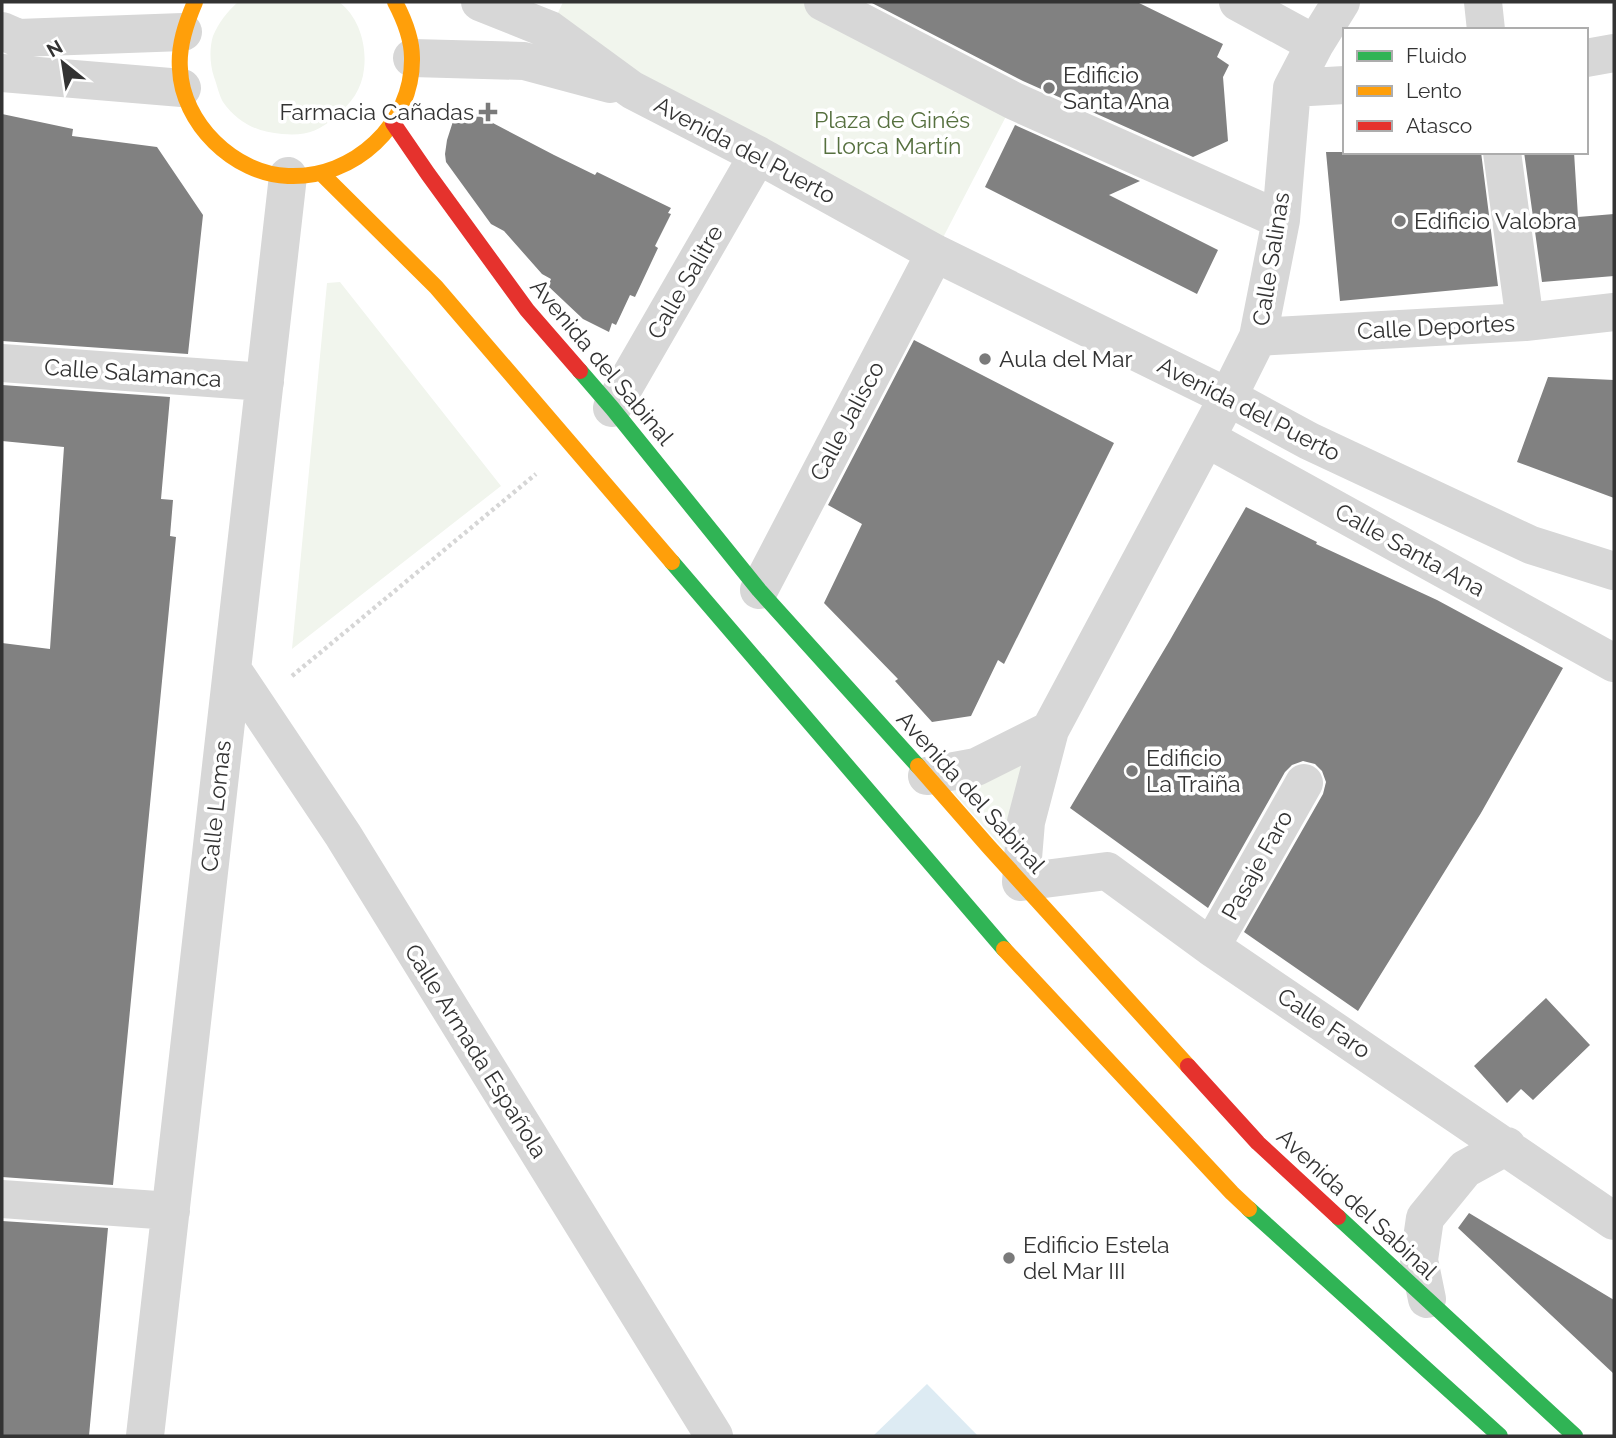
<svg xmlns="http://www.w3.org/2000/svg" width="1616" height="1438" font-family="Raleway,sans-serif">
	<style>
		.green { fill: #f1f5ed }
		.water { fill: #ddebf3 }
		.building { fill: #818181 }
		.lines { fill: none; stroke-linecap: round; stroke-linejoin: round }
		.path { stroke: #d6d6d6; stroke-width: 4.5; stroke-dasharray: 3.5 3.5; stroke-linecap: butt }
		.street { stroke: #d7d7d7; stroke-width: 38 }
		.fast { stroke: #30b455; stroke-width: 16 }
		.slow { stroke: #ff9f0a; stroke-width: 16 }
		.jam { stroke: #e5322d; stroke-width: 16 }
		.poi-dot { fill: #7a7a7a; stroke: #fff; stroke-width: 2.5 }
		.labels { text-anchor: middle; stroke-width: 7; stroke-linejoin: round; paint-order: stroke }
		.poi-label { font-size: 23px; fill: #333; stroke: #fff; text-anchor: start }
		.park-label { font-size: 23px; fill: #56703f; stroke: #fff }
		.street-label { font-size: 23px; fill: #333; stroke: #fff }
	</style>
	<rect width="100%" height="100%" fill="#fff"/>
	<!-- green -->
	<path class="green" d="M238 2H339C359 17 367 45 364 69 362 89 351 104 335 117 318 132 305 136 282 134 257 132 238 123 223 102 219 95 217 85 214 77 210 65 209 49 213 36 219 22 227 12 238 2Z
		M563 2H823L1014 101 935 253 550 30Z
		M340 282 501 486 292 649 327 283Z
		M1035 746 1013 860 945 783Z"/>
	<!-- water -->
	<path class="water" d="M927 1384 978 1436H873Z"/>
	<!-- building -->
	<path class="building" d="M870 2H1137L1223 44 1217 57 1229 65 1223 77 1228 141 1193 157 1023 81Z
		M470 111 554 155 595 175 597 172 671 208 668 213 671 214 655 246 658 248 635 297 630 295 616 325 612 323 609 332 583 319 548 286 551 279 542 274 504 231 491 224 446 162 445 154 447 140 456 112 466 118Z
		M2 114 73 129 72 136 157 147 203 215 188 354 2 341Z
		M1015 125 1140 181 1109 195 1218 250 1197 294 985 187Z
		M1326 152H1481L1498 286 1340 301Z
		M1524 152H1574L1578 217 1614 214V276L1542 282Z
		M914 340 1114 443 1004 664 998 660 971 716 932 722 895 681 898 679 824 603 862 524 828 505Z
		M1548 377 1614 380V498L1517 462Z
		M2 385 170 397 161 499 173 500 170 536 176 537 113 1185 2 1177V643L50 649 64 447 2 441Z
		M1246 507 1317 542 1316 544 1437 600 1563 668 1481 813 1358 1011 1244 932 1323 794 1326 782 1322 771 1315 764 1303 761 1292 765 1285 772 1208 908 1070 808 1170 640Z
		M1546 998 1590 1045 1533 1100 1521 1089 1507 1103 1474 1066Z
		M1469 1213 1614 1300V1374L1458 1228Z
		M2 1221 108 1228 89 1436H2Z"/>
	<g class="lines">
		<!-- path -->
		<path class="path" d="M292 676 536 474"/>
		<!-- street -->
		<path class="street" d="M480 2 550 30 632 90 758 155 935 253 1228 397 1309 441 1531 545 1614 571
			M823 2 1014 101 1281 220
			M1238 2 1315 44
			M1341 2 1315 44 1292 88 1281 220 1258 337 1228 397 1050 730 1026 822 1021 882 1107 871 1211 947 1614 1221
			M1483 2 1486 30
			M2 31 18 38 183 32
			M412 58 524 61 610 84
			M1586 58 1614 53
			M2 73 182 88
			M1292 88 1345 85
			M1502 152 1525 322
			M1258 337 1525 322 1614 312
			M2 363 265 382
			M612 408 758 155
			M1206 438 1614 663
			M759 590 935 253
			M232 669 343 835 714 1436
			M927 776 976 767 1050 730
			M1211 947 1304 783
			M2 1199 171 1211
			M1427 1299 1419 1260 1425 1218 1465 1169 1507 1146
			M145 1436 288 176"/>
		<!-- fast -->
		<path class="fast" d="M580 371 612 408 759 590 918 766
			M672 562 1004 949
			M1249 1209 1500 1436
			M1338 1217 1575 1436"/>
		<!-- slow -->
		<path class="slow" d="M195 2C186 23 178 46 180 69 182 123 234 174 288 176 354 179 413 124 412 58 412 38 404 19 395 2
			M321 173 436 287 672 562
			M918 766 988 846 1188 1066
			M1004 949 1232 1193 1249 1209"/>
		<!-- jam -->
		<path class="jam" d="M393 123 428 174 527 310 580 371
			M1188 1066 1258 1143 1338 1217"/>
	</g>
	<!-- markers -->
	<g class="poi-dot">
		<circle cx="1049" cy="88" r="7"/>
		<path d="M484.5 101.5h7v7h7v7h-7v7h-7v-7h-7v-7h7z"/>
		<circle cx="1400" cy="221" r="7"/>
		<circle cx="985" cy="359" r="7"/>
		<circle cx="1132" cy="771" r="7"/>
		<circle cx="1009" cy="1258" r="7"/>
	</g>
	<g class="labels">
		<!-- poi labels -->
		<g class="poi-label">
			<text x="1063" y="83">Edificio<tspan x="1063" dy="26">Santa Ana</tspan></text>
			<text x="474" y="120" text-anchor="end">Farmacia Cañadas</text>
			<text x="1414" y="229">Edificio Valobra</text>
			<text x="999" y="367">Aula del Mar</text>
			<text x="1146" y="766">Edificio<tspan x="1146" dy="26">La Traiña</tspan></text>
			<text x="1023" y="1253">Edificio Estela<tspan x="1023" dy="26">del Mar III</tspan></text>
		</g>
		<!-- park labels -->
		<g class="park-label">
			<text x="892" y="128">Plaza de Ginés<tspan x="892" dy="26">Llorca Martín</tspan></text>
		</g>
		<!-- street labels -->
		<g class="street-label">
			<text transform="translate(745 150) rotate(28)" y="8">Avenida del Puerto</text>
			<text transform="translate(1271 259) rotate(-81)" y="8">Calle Salinas</text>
			<text transform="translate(685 282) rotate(-60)" y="8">Calle Salitre</text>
			<text transform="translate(1436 327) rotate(-3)" y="8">Calle Deportes</text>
			<text transform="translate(602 362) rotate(50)" y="8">Avenida del Sabinal</text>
			<text transform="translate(133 373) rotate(4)" y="8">Calle Salamanca</text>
			<text transform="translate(1249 409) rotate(27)" y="8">Avenida del Puerto</text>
			<text transform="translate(847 421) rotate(-62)" y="8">Calle Jalisco</text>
			<text transform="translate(1410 550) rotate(29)" y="8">Calle Santa Ana</text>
			<text transform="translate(971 792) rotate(48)" y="8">Avenida del Sabinal</text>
			<text transform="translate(216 806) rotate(-84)" y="8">Calle Lomas</text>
			<text transform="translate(1257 865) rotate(-61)" y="8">Pasaje Faro</text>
			<text transform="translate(1324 1023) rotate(34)" y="8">Calle Faro</text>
			<text transform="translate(476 1051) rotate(58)" y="8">Calle Armada Española</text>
			<text transform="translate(1357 1204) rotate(43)" y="8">Avenida del Sabinal</text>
		</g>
	</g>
	<!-- border -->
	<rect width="1616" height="1438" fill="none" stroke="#333333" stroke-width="7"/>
	<!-- legend -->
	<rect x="1343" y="28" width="245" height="126" fill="#ffffff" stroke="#adadad" stroke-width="2"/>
	<rect x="1357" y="51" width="35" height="10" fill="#30b455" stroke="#adadad" stroke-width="2"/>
	<text x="1406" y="63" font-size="21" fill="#333333">Fluido</text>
	<rect x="1357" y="86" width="35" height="10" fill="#ff9f0a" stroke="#adadad" stroke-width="2"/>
	<text x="1406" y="98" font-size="21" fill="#333333">Lento</text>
	<rect x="1357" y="121" width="35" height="10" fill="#e5322d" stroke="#adadad" stroke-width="2"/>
	<text x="1406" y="133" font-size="21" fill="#333333">Atasco</text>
	<!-- north arrow -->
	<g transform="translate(63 63) rotate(330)" stroke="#ffffff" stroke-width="5" paint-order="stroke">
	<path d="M0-5L12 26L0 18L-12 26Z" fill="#333333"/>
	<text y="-10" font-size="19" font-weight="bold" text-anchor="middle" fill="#333333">N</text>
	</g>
</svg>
